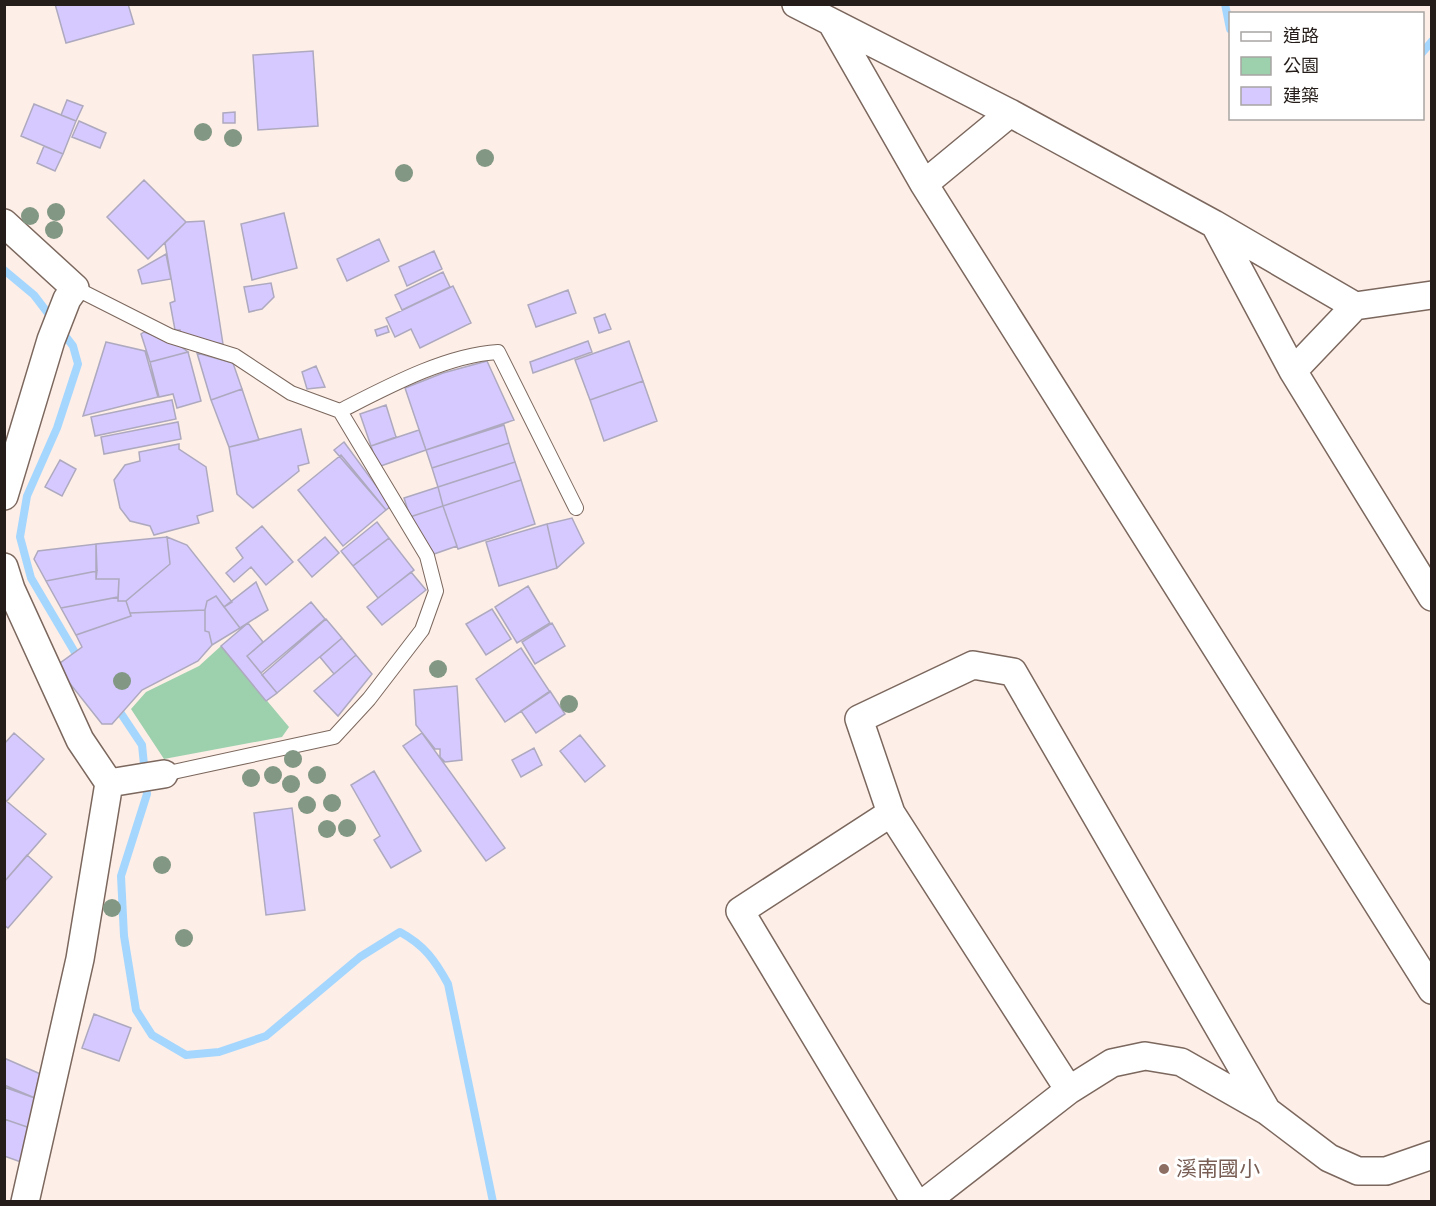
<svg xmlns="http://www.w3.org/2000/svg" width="1436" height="1206" font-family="Quicksand,'Noto Sans TC',sans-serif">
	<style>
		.green { fill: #9dd0ad }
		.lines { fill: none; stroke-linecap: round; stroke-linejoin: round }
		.stream { stroke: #a5d6fe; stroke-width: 8 }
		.building { fill: #d5c9ff; stroke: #aea9be; stroke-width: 1.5 }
		.service-casing { stroke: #7b675d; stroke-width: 16 }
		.minor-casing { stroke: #7b675d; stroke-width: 30 }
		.service { stroke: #fff; stroke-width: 14 }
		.minor { stroke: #fff; stroke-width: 27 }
		.tree { fill: #829884 }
		.education-dot { fill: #8d6e63; stroke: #fff; stroke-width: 2 }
		.labels { text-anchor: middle; stroke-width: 6; stroke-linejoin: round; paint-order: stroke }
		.education-label { font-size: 21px; fill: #785e54; stroke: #fff; text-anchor: start }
	</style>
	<rect width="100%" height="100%" fill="#fdefe8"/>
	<!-- green -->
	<path class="green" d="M221 646 289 727 282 737 164 759 131 709 146 692 199 666Z"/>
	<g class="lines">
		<!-- stream -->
		<path class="stream" d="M1225 4 1230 29
			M1422 53 1432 41
			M4 270 34 295 73 346 78 364 57 428 27 496 20 537 31 578 80 661
			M116 706 142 745 147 794 121 876 124 936 136 1010 152 1035 186 1055 219 1052 266 1036 360 957 400 932C424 945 435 960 448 984L493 1202"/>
	</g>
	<!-- building -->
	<path class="building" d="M55 4H128L134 24 66 43Z
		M313 51 318 126 258 130 253 55Z
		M67 100 83 106 76 121 61 115Z
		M34 104 76 121 63 154 21 136Z
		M235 112V123H223V113Z
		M79 121 106 133 100 148 72 137Z
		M44 146 63 154 55 171 37 163Z
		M144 180 186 222 148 259 107 217Z
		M284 213 297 268 252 280 241 224Z
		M204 221 223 344 181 337 180 330H175L170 303 175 301 165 243 186 222Z
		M379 239 389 261 347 281 337 259Z
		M434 251 442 269 407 286 399 267Z
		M166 254 171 279 142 284 138 270Z
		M443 272 450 287 402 310 395 295Z
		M271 283 274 297 262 309 249 312 244 287Z
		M453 286 471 323 420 348 411 329 395 337 386 318Z
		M568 290 576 313 536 327 528 305Z
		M605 314 611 329 599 333 594 318Z
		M387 326 389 332 377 336 375 330Z
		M144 332 176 343 188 352 150 362 141 334Z
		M588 341 592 352 533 373 530 362Z
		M629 341 643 381 590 400 575 360Z
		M106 342 145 351 158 397 83 416Z
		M188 352 201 401 177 408 173 394 159 397 150 362Z
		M197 353 233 363 242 389 211 400Z
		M487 361 514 420 426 450 405 388 443 373Z
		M316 366 325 387 307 389 302 372Z
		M643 381 657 421 604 441 590 400Z
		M242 389 259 440 229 447 211 400Z
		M172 400 176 419 95 436 91 417Z
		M386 405 396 437 371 446 360 414Z
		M178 422 181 439 104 454 101 437Z
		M504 425 509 443 432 468 426 450Z
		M301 429 309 463 298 466 299 471 253 508 237 494 229 447Z
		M419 430 426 450 378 467 371 446Z
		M344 442 391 506 386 510 334 450Z
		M509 443 515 462 438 487 432 468Z
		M179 444V449L206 467 213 511 197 516 199 523 154 535 150 526 130 521 120 508 114 480 125 465 140 461 139 452Z
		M341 455 386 510 343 546 298 490Z
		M60 460 76 469 62 496 45 487Z
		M515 462 521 480 443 506 438 487Z
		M521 480 535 524 458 549 443 506Z
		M438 487 443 506 410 517 404 498Z
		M443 506 457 546 434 554 410 517Z
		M572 518 584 543 557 568 547 524Z
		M377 522 389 538 353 566 341 551Z
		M547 524 557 568 499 586 486 542Z
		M262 526 293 562 266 585 251 567 234 582 226 573 243 558 236 548Z
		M167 537 187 545 232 602 224 607 216 596 207 601 205 610 130 613 126 601 170 564Z
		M167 537 170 564 126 601H118L119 579H96V544Z
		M325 537 339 553 312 577 298 560Z
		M389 538 414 570 378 598 353 566Z
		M96 544 97 571 46 581 34 559 38 551Z
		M97 571 96 579H119L118 597 61 608 46 581Z
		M411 572 426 590 382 625 367 607Z
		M256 582 268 610 240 628 224 607Z
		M528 586 550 623 517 643 495 607Z
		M216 596 240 628 212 645 209 632 205 631V610L207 601Z
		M118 597V601H126L131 616 76 635 61 608Z
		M311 602 325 619 261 673 247 656Z
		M492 609 511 639 486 655 466 624Z
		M205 610V631L209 632 212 645 198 661 142 690 112 724H102L56 666 82 647 76 635 131 616 130 613Z
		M326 619 342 638 277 693 262 675Z
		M248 623 263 642 247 656 277 693 266 701 221 646Z
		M552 623 565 646 535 664 522 642Z
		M342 638 356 655 334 674 320 657Z
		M521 648 550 692 505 722 476 679Z
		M356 655 372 674 338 716 314 691Z
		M457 686 462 760 445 762 440 757V749H435L416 725 414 690Z
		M550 691 565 714 536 733 521 711Z
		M14 733 44 759 7 801 4 799V744Z
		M422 733 505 848 486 861 403 746Z
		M580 735 605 766 585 782 560 751Z
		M534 748 542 765 521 777 512 760Z
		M374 771 421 851 391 868 374 840 380 836 351 785Z
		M4 799 46 834 4 882Z
		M292 808 305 910 266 915 254 813Z
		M27 855 52 877 8 928 4 925V882Z
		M94 1014 131 1028 119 1061 82 1048Z
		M4 1058 45 1076 35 1098 4 1085Z
		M4 1087 43 1101 33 1129 4 1119Z
		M4 1119 33 1129 21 1162 4 1156Z"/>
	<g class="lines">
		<defs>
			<path id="service" d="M75 288 170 336 235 356 291 393 340 411C387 387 446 355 498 352L576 508
				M164 774 334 737 369 699 422 630 436 591 427 556 340 411"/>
			<path id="minor" d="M796 4 1010 113 1214 224 1355 306 1432 295
				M833 25 924 184 1432 990
				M924 184 1010 113
				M4 223 75 288 67 299 51 340 4 496
				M1215 225 1293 371 1432 597
				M1293 371 1355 306
				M4 567 11 589 80 740 109 783 80 959 25 1202
				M109 783 164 774
				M891 813 740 911 915 1202
				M1069 1090 891 813 859 719 973 665 1013 672 1267 1111
				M925 1202 1069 1090 1112 1063 1145 1056 1181 1062 1267 1111 1329 1158 1358 1171H1386L1432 1155"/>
		</defs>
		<!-- service casing -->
		<use href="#service" class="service-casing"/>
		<!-- minor casing -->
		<use href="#minor" class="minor-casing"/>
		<!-- service -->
		<use href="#service" class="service"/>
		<!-- minor -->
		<use href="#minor" class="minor"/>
	</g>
	<!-- trees -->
	<g class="tree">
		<circle cx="203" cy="132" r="9"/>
		<circle cx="233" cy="138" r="9"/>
		<circle cx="485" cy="158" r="9"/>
		<circle cx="404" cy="173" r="9"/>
		<circle cx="56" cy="212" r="9"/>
		<circle cx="30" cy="216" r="9"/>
		<circle cx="54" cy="230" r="9"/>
		<circle cx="438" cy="669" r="9"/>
		<circle cx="122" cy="681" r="9"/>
		<circle cx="569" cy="704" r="9"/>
		<circle cx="293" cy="759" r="9"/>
		<circle cx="273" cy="775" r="9"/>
		<circle cx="317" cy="775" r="9"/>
		<circle cx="251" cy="778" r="9"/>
		<circle cx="291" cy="784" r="9"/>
		<circle cx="332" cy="803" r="9"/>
		<circle cx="307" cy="805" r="9"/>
		<circle cx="347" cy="828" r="9"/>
		<circle cx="327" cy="829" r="9"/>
		<circle cx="162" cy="865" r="9"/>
		<circle cx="112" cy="908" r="9"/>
		<circle cx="184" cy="938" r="9"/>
	</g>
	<!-- markers -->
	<circle class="education-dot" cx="1164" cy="1169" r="6"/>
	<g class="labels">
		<!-- education labels -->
		<g class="education-label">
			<text x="1176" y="1176">溪南國小</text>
		</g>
	</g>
	<!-- border -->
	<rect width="1436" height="1206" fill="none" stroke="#251d19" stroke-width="12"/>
	<!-- legend -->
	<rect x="1229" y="12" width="195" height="108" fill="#ffffff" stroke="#a8a5a3" stroke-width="1.5"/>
	<rect x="1241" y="32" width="30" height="9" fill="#ffffff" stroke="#a8a5a3" stroke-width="1.5"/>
	<text x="1283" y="42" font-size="18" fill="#251d19">道路</text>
	<rect x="1241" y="57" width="30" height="18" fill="#9dd0ad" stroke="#a8a5a3" stroke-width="1.5"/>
	<text x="1283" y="72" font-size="18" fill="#251d19">公園</text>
	<rect x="1241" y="87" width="30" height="18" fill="#d5c9ff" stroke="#a8a5a3" stroke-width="1.5"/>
	<text x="1283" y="102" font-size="18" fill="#251d19">建築</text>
</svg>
